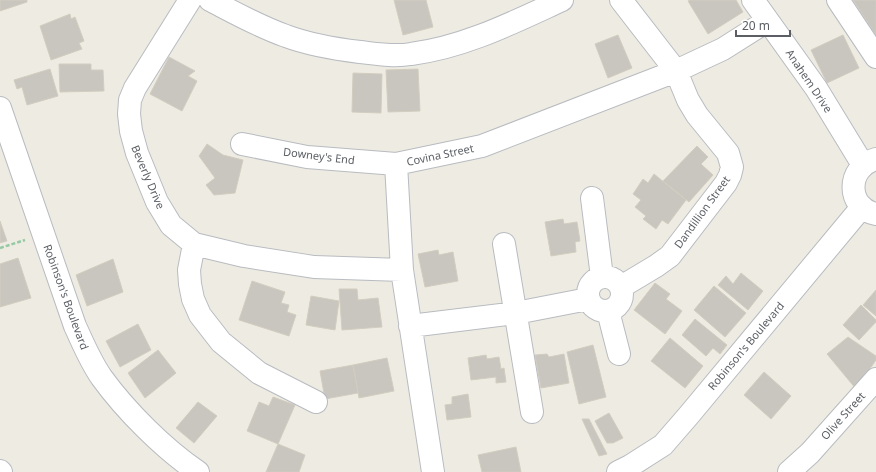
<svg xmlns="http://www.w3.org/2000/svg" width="876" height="472" font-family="'Noto Sans',sans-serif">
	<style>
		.building { fill: #c9c6bf; stroke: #d3cdc0 }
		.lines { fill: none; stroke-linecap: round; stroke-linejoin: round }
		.minor-casing { stroke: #b8bbc0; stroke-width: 24 }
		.path { stroke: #95c9a4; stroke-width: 2.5; stroke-dasharray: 4 2; stroke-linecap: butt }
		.minor { stroke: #fff; stroke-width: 22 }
		.labels { text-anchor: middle; stroke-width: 3; stroke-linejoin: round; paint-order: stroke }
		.street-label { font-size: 11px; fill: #5b5f64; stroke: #fff }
	</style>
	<rect width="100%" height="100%" fill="#eeece2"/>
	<!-- building -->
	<path class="building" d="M0 0H27V2L0 11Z
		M394 0H426L433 27 403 35Z
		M690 0H736L743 12 708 34 688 1Z
		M853 0H876V35Z
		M70 14 71 19 75 17 84 41 79 43 82 49 51 60 40 26Z
		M618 35 632 68 608 78 595 44Z
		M843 35 859 68 827 83 811 50Z
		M169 57 195 71 188 76 197 81 182 111 150 94Z
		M59 64H91V70H103L104 91 60 92Z
		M50 69 58 96 27 105 22 87 17 89 14 80Z
		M418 69 420 111 388 112 386 70Z
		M353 73 382 74 381 113 352 112Z
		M207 144 223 155 243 160 235 193 214 195 206 185 215 178 199 156Z
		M697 146 708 157 701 164 713 175 689 202 663 181Z
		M654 174 686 200 668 224 662 220 656 229 643 219 646 216 635 207 641 200 633 194 643 179 648 183Z
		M563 219 564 224 577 222 580 241 575 242 576 252 551 256 545 222Z
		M0 221 7 241 0 243Z
		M438 250 439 255 453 252 458 281 425 287 418 254Z
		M18 258 31 298 0 307V264Z
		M113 259 123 292 87 306 76 275Z
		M741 273 763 291 748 310 718 285 726 276 733 284Z
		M252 281 285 292 281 303 289 305 287 312 296 315 289 336 239 320Z
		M655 283 670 294 666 299 682 311 665 334 634 310Z
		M714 286 746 313 725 337 694 310Z
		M339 289H357L358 300 378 298 382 327 342 330Z
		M876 290V316L863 305Z
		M311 296 339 301 335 330 306 325Z
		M861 305 876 320V322L859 340 843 325Z
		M695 319 727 345 720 354 713 348 706 356 682 335Z
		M138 324 151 350 120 367 106 341Z
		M848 337 876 356V360L856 389 827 354Z
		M670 338 703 366 685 388 651 361Z
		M593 345 606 397 579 404 567 352Z
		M158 350 176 373 145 398 128 373Z
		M547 354 549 357 564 354 569 383 541 388 535 355Z
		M486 355 487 359 499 357 501 369 504 368 506 382 496 383V377L471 380 468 358Z
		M387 358 394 391 359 398 353 365Z
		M353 365 358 393 325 399 320 371Z
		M764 372 791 396 771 419 744 395Z
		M468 394 471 417 447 420 445 405 452 404V397Z
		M273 397 295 405 278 444 247 431 259 402 269 406Z
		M198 402 217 416 194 443 176 428Z
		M609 413 623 438 613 443H607L595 421Z
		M582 419H589L607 454 599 456Z
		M278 444 305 455 299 472H266Z
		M516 447 521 472H482L478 455Z"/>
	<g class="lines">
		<defs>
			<path id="minor" d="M190 0 135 88 130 100 129 114 131 131 137 153 157 202 171 225 194 244 244 256 314 267 402 270
				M210 0C235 13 260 27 286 36 310 45 335 49 360 52 377 54 394 57 411 54 465 47 514 22 562 0
				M753 0 816 88 863 165
				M838 0 876 57
				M0 108 75 326C83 343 90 361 102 378 126 411 164 449 198 472
				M242 144 307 157 396 164 482 146 676 71 723 49 767 21
				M876 159C846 167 846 208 876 214
				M396 164 402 270 433 472
				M592 198 602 277
				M194 244 189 270 190 284 193 299 200 315 221 342 259 373 316 402
				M504 244 532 412
				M588 294a17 17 0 1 1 34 0a17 17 0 1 1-34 0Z
				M621 287 656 266 670 256 726 183 730 175 732 167 728 153 697 115 688 100 676 71 621 0
				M608 311 619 354
				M410 326 516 313 588 299
				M0 471 1 472
				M618 472 630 466 663 445 689 415 862 207
				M789 472 810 453 876 379"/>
		</defs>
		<!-- minor casing -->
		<use href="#minor" class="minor-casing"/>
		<!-- path -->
		<path class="path" d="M0 248 25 240"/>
		<!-- minor -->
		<use href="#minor" class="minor"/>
	</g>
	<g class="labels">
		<!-- street labels -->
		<g class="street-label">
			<text transform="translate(809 81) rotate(56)" y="4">Anahem Drive</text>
			<text transform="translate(440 155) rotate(-12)" y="4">Covina Street</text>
			<text transform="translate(319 156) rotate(7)" y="4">Downey's End</text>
			<text transform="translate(148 177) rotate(67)" y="4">Beverly Drive</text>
			<text transform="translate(702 212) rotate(-54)" y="4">Dandillion Street</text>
			<text transform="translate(66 297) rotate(70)" y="4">Robinson's Boulevard</text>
			<text transform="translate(746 346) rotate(-50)" y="4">Robinson's Boulevard</text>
			<text transform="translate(843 416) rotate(-48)" y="4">Olive Street</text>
		</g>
	</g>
	<!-- scale -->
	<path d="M736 30v6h54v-6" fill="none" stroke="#5b5f64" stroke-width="2"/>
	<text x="742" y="30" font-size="12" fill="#5b5f64" stroke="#ffffff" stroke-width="3" paint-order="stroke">20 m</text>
</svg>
